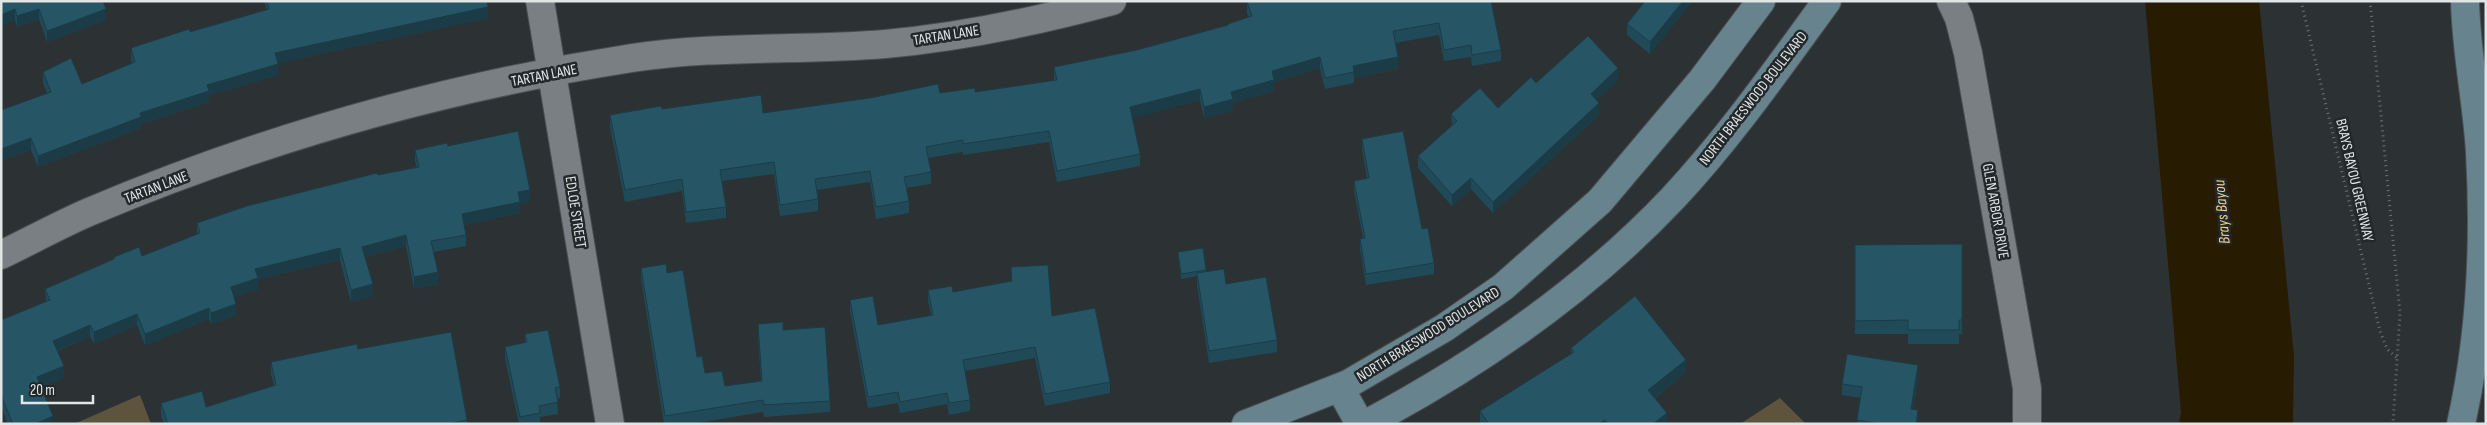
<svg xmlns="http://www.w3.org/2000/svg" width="2487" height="425" font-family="'Sofia Sans Condensed',sans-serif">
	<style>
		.green { fill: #5e543e }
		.water { fill: #271b01 }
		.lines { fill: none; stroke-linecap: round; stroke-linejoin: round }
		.minor-casing { stroke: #4a4f51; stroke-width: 30 }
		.secondary-casing { stroke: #4a4f51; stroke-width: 30 }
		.path { stroke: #6d7274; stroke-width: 3; stroke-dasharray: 1 4; stroke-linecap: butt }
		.minor { stroke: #797f82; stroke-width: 28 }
		.secondary { stroke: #67848e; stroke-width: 28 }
		.wall { fill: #214a58 }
		.shaded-wall { fill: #1b3c47 }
		.building { fill: #265666; stroke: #1b3c47 }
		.labels { text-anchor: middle; stroke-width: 5; stroke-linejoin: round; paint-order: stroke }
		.street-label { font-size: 15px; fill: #e1e5e6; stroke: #23282a }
		.water-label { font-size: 16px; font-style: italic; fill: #edcf8f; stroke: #23282a }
	</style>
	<rect width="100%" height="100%" fill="#2c3234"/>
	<!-- green -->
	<path class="green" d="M140 395 151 424H74Z
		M1780 398 1806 424H1740Z"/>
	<!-- water -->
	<path class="water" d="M2145 1H2259L2294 356 2293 424H2179L2181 412Z"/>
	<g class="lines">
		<defs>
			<path id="minor" d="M540 1 610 424
				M1951 1 1959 18 1968 53 2027 388V424
				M1 255C30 241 59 225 89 212 262 139 446 87 632 58 716 45 801 51 885 44 962 37 1038 21 1112 1"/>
			<path id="secondary" d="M1340 388 1360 424
				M1246 424 1348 384 1444 328 1503 287 1600 201 1702 80 1761 1
				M1366 424C1479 364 1585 291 1673 198 1730 137 1778 68 1827 1
				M2461 424C2481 335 2485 243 2480 152 2477 102 2466 52 2465 1"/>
		</defs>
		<!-- minor casing -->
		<use href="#minor" class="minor-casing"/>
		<!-- secondary casing -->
		<use href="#secondary" class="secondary-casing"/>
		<!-- path -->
		<path class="path" d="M2301 1 2380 331 2387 349 2398 359
			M2370 1 2400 313 2393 424"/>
		<!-- minor -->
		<use href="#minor" class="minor"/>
		<!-- secondary -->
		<use href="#secondary" class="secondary"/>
	</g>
	<!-- wall -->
	<path class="wall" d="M1 1 106 20 47 42 39 19 17 27 15 20Z
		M264 1H487L488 18 278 63V75L209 95V102L141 124V128L38 167 31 150 1 160 47 93 43 83V72L82 84 132 64 131 59V48L267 10Z
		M1491 1 1501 50V61L1472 66 1471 57 1444 61 1439 35 1395 43 1398 69 1354 78V83L1325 89 1320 68 1274 82V91L1233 103V111L1204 118 1200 100 1132 118 1140 154V166L1057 182 1049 142 963 155V152L928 158 931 172V184L906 188 909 201V213L876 219 870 182 817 190 818 199V211L780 216 774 174 722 181 726 207V218L686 223 682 191 625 202 610 127V115L662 109 763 113 940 93 975 92 1054 80V67L1137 50 1228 25V24L1249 17 1247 14V2Z
		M1645 1H1692L1650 54 1627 35V24Z
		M1618 80 1596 100 1599 115 1493 213 1471 189 1452 206 1418 168V156L1452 126 1451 114 1498 108 1536 83Z
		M1362 139 1422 229 1434 263V274L1366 285 1360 249V239L1363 238 1354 191V181L1367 178 1362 149Z
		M448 146 530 201 520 204V213L464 225 466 235V246L433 252 438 284 414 289 406 246 365 257 373 296 351 302 340 260 258 279V289L234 297 236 316 211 324 209 319 145 345 137 325 94 344 90 336 57 351 64 378 41 387 53 424H8L1 407V320L46 302 45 289 114 260V257L142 256 197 234V223L378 175 416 167 415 161V150Z
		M1962 244V334H1959V344H1908V334H1855V245Z
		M1203 248 1206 272 1226 284 1277 340V352L1209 363 1197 285V276L1181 279 1178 257V252Z
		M1011 267 1052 316 1110 382V393L1045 406 1035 358 965 371 970 400V411L949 415 947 404 900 413 898 403 868 408 850 311V300L878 325 931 315 928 301V290L953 292 1011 281Z
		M641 268 667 273 697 357 705 373 725 386 761 381 758 335V324L783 330 830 401V412L764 417 763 412 691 424H664L641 279Z
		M525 334 560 387V398L557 399 558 414 540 417V424H519L505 359V347L525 343Z
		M1571 348 1686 372 1655 398 1667 424H1480V411L1571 354Z
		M358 349 467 420V424H164L161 416V403L206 407 274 386 271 374V362Z
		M1918 377 1913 409 1918 422V424H1857L1861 398 1842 395V384Z"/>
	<!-- shaded-wall -->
	<path class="shaded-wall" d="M1683 1H1692L1650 54V42Z
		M488 7V18L275 64V53Z
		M15 9V20L1 26V15Z
		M39 9V19L17 27V16Z
		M106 9V20L47 42V31Z
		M1320 57V68L1274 82V91L1233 103V111L1204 118V107L1231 92 1272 71Z
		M1398 57V69L1354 78 1353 66Z
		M278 64V75L209 95V102L141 124V128L38 167V156L207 85Z
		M1618 68V80L1591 105V94Z
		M1200 89V100L1130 119V107Z
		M1599 103V115L1493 213V202Z
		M31 138V150L1 160V149Z
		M1471 178V189L1452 206V195Z
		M530 190V201L520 204V213L462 226V214L518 192Z
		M406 235V246L362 258V247Z
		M340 248V260L258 279V289L231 299V287L255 269Z
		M438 272V284L414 289V277Z
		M373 284V296L351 302V290Z
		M236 304V316L211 324V313Z
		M209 308V319L145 345V334Z
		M137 314V325L94 344V332Z
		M90 325V336L53 352V341Z
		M1686 360V372L1648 403V390Z
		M1918 365V377L1911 420V409Z
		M64 366V378L37 389V377Z
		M1918 410V424H1916Z
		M1667 413V424H1653Z
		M53 416V424H35Z
		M1605 420V424H1598Z"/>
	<!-- building -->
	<path class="building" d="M1 1H103L106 9 47 31 39 9 17 16 15 9 1 15Z
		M267 1H487L488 7 275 53 278 64 207 85 209 91 140 113 141 117 38 156 31 138 1 149V110L51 92 43 72 71 58 82 84 135 62 131 48 189 29 190 32 269 9Z
		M1251 1H1491L1501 50 1472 55 1471 45 1444 50 1439 23 1393 31 1398 57 1353 66 1354 72 1325 78 1320 57 1272 71 1274 80 1231 92 1233 99 1204 107 1200 89 1130 107 1140 154 1057 171 1049 131 963 144V140L926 147 931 172 904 177 909 201 876 207 870 171 815 179 818 199 780 205 774 162 720 170 726 207 686 212 682 179 625 190 610 115 661 106 662 109 761 95 763 113 870 98 938 84 940 93 975 88V92L1057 80 1054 67 1137 50 1228 25V24L1252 16 1247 2Z
		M1645 1H1683L1650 42 1627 24Z
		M1588 36 1618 68 1591 94 1599 103 1493 202 1471 178 1452 195 1418 156 1457 121 1451 114 1480 88 1498 108 1531 77 1536 83Z
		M518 131 530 190 518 192 520 202 462 214 466 235 431 241 438 272 414 277 406 235 362 247 373 284 351 290 340 248 255 269 258 278 231 287 236 304 211 313 209 308 145 334 137 314 94 332 90 325 53 341 64 366 37 377 53 416 35 424H13L1 395V320L50 300 45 289 114 259V257L139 247 142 256 200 233 197 223 247 206 377 173 378 175 419 167 415 150 447 143 448 146Z
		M1403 131 1422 229 1428 228 1434 263 1366 274 1360 239 1365 238 1354 181 1369 178 1362 139Z
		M1962 244V320H1959V330H1908V320L1855 321V245Z
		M1203 248 1206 270 1181 274 1178 252Z
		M666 264 667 273 683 270 697 357 702 356 705 373 722 371 725 386 762 381 758 324 783 322V330L825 327 830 401 764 405 763 400 665 416 641 268Z
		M1048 265 1052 316 1095 308 1110 382 1045 394 1035 347 963 360 970 400 949 403 947 393 900 402 898 392 868 397 850 300 873 296 878 325 933 315 928 290 952 286 953 292 1012 281 1011 267Z
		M1224 269 1226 284 1266 277 1277 340 1209 351 1197 273Z
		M1635 296 1686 360 1648 390 1667 413 1653 424H1608L1605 420 1598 424H1489L1480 411 1574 352 1571 348Z
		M548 330 560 387 555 388 558 402 539 406 540 413 520 417 505 347 527 342 525 334Z
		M451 332 467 420 448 424H168L161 403 202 391 206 407 276 385 271 362 357 344 358 349Z
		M1847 354 1918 365 1911 409 1918 410 1916 424H1875V423L1857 420 1862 387 1842 384Z"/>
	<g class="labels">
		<!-- street labels -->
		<g class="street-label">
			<text transform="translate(946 35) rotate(-9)" y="5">TARTAN LANE</text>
			<text transform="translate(544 75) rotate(-11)" y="5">TARTAN LANE</text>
			<text transform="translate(1753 98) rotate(-52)" y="5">NORTH BRAESWOOD BOULEVARD</text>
			<text transform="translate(2355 180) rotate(77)" y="5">BRAYS BAYOU GREENWAY</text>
			<text transform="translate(156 187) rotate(-21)" y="5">TARTAN LANE</text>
			<text transform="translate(1996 211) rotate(80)" y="5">GLEN ARBOR DRIVE</text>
			<text transform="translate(576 212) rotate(81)" y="5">EDLOE STREET</text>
			<text transform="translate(1428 334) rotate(-32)" y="5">NORTH BRAESWOOD BOULEVARD</text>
		</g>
		<!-- water labels -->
		<g class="water-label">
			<text transform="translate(2221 212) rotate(-95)" y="6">Brays Bayou</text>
		</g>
	</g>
	<!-- border -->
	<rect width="2487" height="425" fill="none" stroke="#e1e5e6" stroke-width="5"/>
	<!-- scale -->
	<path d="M22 395v8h71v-8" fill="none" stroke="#e1e5e6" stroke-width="2.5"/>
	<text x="30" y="395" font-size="15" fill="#e1e5e6" stroke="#23282a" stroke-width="4" paint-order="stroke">20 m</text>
</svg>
